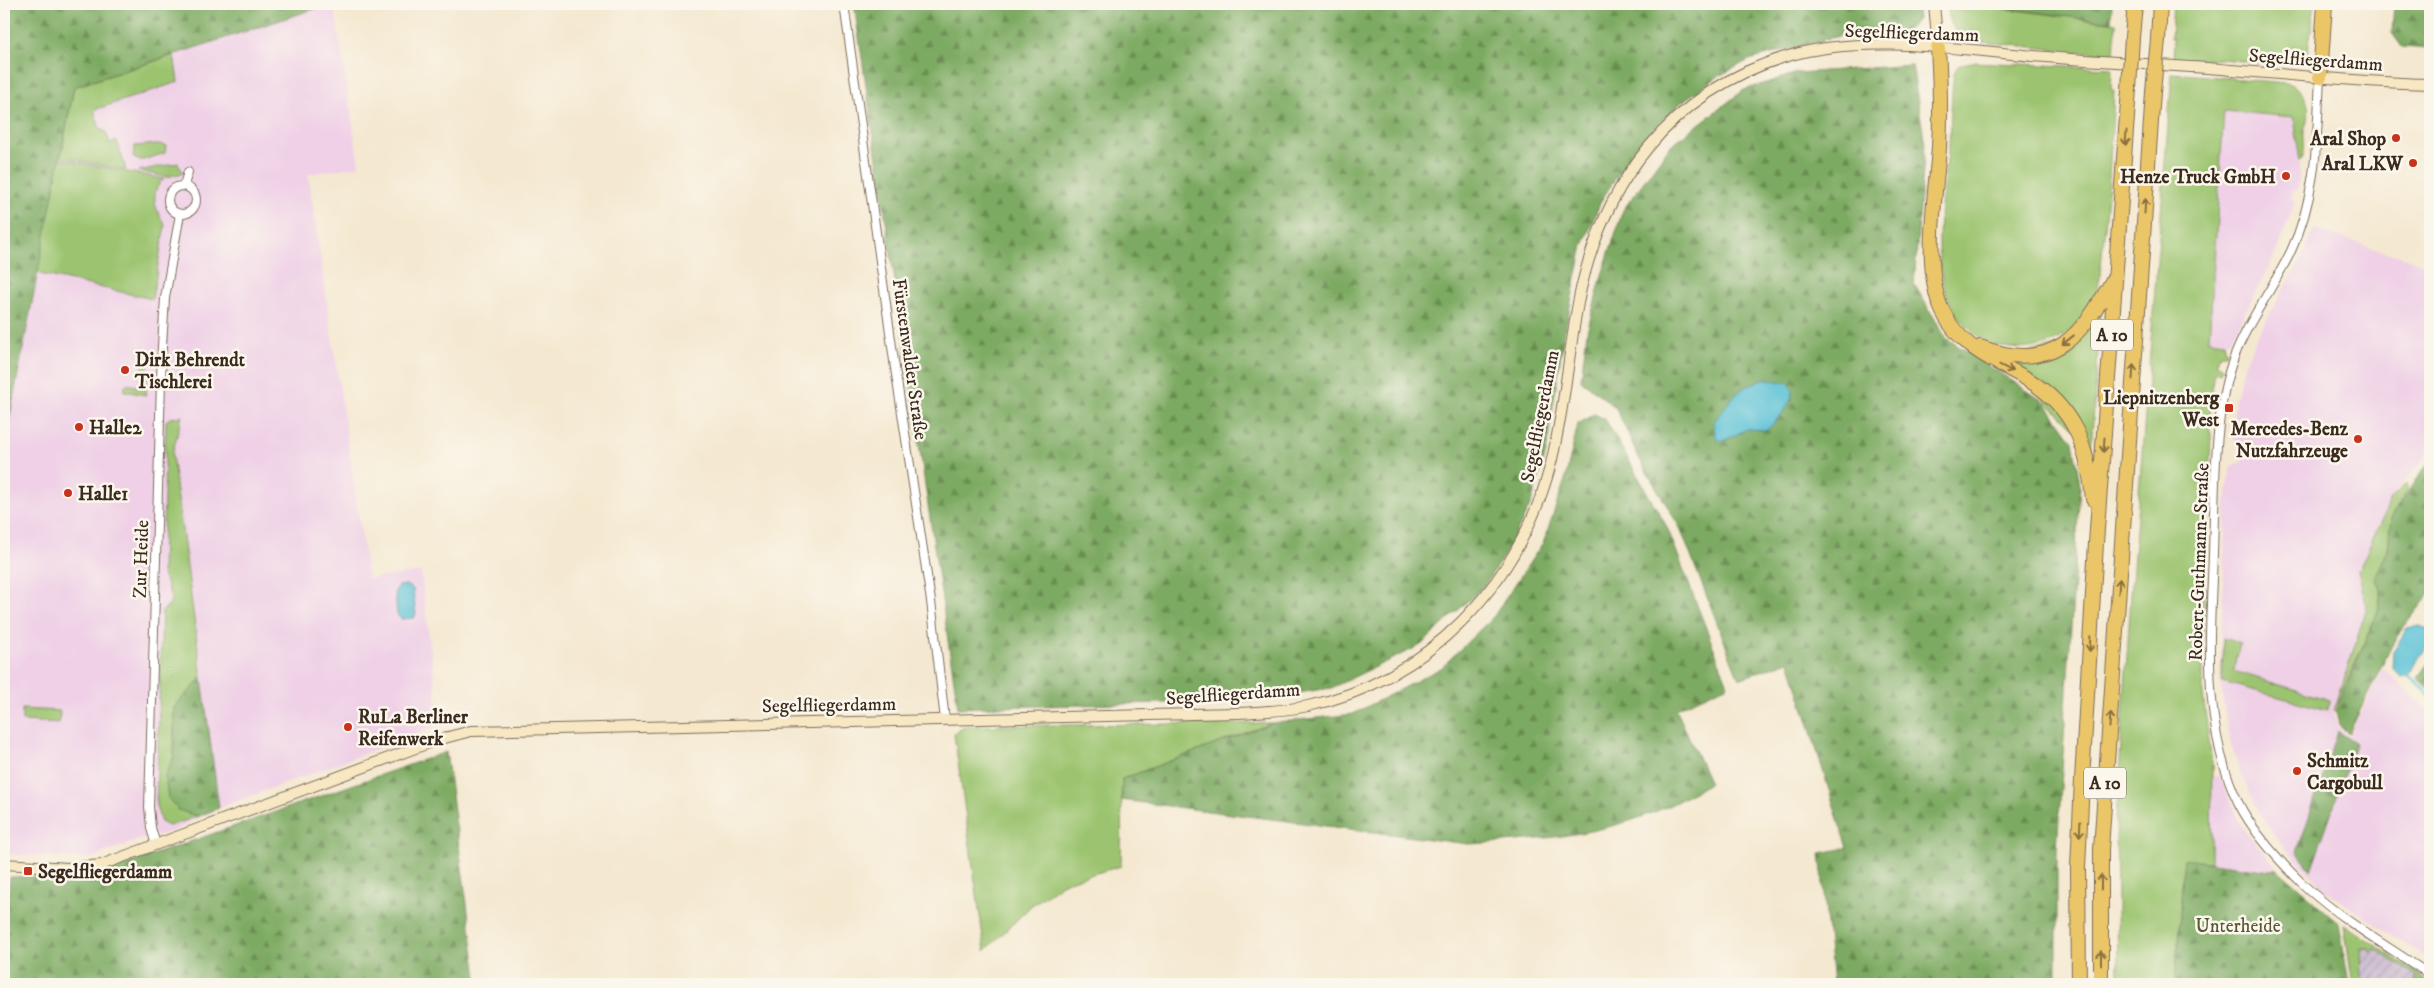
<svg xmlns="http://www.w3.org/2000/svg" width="2434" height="988" font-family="'IM FELL DW Pica',serif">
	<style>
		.built { fill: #efd0e6 }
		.industrial { fill: url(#industrial-furrows) }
		.green { fill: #9cc470; stroke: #6c7747 }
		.forest { fill: url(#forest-firs); stroke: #5c6a40; fill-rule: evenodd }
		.water { fill: #5ac1d7; stroke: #4a767a }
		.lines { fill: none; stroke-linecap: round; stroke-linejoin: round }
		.stream { stroke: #5ac1d7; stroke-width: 3 }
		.street-casing { stroke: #7c6c5c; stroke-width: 10 }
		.secondary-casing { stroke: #7c6c5c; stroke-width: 12 }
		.highway-casing { stroke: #7c6c5c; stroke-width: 16 }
		.street { stroke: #fff; stroke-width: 8 }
		.secondary { stroke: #f7e8c3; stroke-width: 10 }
		.highway { stroke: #ebc669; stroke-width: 14 }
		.highway-bridge-casing { stroke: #7c6c5c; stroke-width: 16; stroke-linecap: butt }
		.highway-bridge { stroke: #ebc669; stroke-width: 14 }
		.oneway { stroke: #8a7040 }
		.poi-dot { fill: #c8321e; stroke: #fbf7ec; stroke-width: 2 }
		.labels { text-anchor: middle; stroke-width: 5; stroke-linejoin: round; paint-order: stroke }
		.shield { fill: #fbf7ec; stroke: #75685c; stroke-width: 1 }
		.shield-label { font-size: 18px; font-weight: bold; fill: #3b2a1e }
		.street-label { font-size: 19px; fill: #3b2a1e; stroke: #fbf7ec }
		.poi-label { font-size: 19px; font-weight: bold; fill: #3b2a1e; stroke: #fbf7ec; text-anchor: start }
		.park-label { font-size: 19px; fill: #585837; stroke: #fbf7ec }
	</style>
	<defs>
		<pattern id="industrial-furrows" width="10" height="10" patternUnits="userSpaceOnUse" patternTransform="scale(1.25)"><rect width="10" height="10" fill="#cdbed2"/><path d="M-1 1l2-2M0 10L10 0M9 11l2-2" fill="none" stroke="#b1a3b4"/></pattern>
		<pattern id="forest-firs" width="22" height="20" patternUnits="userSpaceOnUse" patternTransform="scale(1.25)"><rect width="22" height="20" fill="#7daa62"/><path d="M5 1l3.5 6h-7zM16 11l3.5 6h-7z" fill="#688b50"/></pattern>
	</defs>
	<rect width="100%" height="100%" fill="#fbf7ec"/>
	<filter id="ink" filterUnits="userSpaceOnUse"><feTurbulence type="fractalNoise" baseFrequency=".02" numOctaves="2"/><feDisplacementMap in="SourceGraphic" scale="10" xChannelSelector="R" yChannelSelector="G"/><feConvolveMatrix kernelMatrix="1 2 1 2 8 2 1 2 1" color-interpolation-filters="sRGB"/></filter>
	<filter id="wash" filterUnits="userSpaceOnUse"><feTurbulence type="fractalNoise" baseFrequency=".0096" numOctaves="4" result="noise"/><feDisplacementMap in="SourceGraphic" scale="20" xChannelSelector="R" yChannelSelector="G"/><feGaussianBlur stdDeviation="1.12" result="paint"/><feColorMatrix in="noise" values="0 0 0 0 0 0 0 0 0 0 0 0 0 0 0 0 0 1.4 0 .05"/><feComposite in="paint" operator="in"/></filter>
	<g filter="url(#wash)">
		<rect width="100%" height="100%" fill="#f4e8d0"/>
		<!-- built -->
		<path class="built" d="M330 4H334L359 166 308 174 368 579 421 572 440 725 219 808 171 832 135 841 90 858 4 854V446L74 87Z
			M2224 110 2294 117 2300 161 2298 190 2293 191 2291 199 2295 201 2280 245 2230 341 2225 342 2209 340Z
			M2314 229 2430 266V450L2392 497 2357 571 2367 607 2333 711 2337 727 2349 736 2383 668 2430 712V960L2329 893 2285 849 2260 814 2239 769 2228 733 2220 682 2226 500 2231 467 2242 461 2247 447 2234 439 2232 431 2235 398 2244 366 2256 338 2302 258Z
			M2219 775 2239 822 2277 869 2271 871 2211 862 2212 778Z
			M4 877H10L4 949Z"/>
		<!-- industrial -->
		<path class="industrial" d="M2343 923 2430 981V984H2352Z"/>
		<!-- green -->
		<path class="green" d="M1947 4H1987L1990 7 2116 23 2114 55 1971 41C1953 35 1949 22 1947 4Z
			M2173 4H2315L2308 51 2300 62 2280 65 2221 59 2173 60 2174 38H2171Z
			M174 55 178 82 94 110 100 129 106 132 110 143 117 141 126 170 61 157 74 87Z
			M1971 62 2112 68 2111 90 2114 91C2111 142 2109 194 2103 246 2101 262 2101 279 2096 295 2088 321 2062 342 2036 347 2017 351 1994 348 1978 336 1920 296 1942 205 1949 145 1951 121 1951 97 1954 73L1958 66Z
			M2172 73 2286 83C2302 87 2311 101 2308 119 2307 123 2305 126 2304 130 2303 141 2307 153 2300 161L2294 117 2224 111 2209 340 2225 342 2224 349 2227 350 2225 354H2220L2216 364 2222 367 2220 373 2215 372 2213 377 2209 427 2211 434 2203 617V695L2212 764 2211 862 2184 860 2175 984H2118L2116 820 2132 581Z
			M160 144 166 146 165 153 143 160 135 159 133 156 135 146Z
			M60 159 164 179C148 192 156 211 165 225L152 299 36 273Z
			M178 163 183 173 167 177 138 171Z
			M2101 310 2091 449H2089L2087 441 2002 358 2075 342 2087 331Z
			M145 350H149L146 395 124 391 126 384 140 387Z
			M182 416 172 455 202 678 174 707V756L165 776 190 814 199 816 169 826 161 822 156 806 162 612 170 603 171 597 162 572 166 421 170 418Z
			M2406 483 2408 485V490L2391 518 2388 550 2375 578 2381 590 2378 611 2334 711 2367 607 2358 571 2392 497Z
			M2223 638 2240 644 2234 671 2329 700 2328 710 2222 682Z
			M22 709 60 711 59 723 22 721Z
			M1272 723 1122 779 1121 866 1065 882 1032 905 985 951 954 734 965 726Z
			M2344 924 2430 982V984H2423L2416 980 2417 977 2374 948 2371 952 2368 947H2361L2362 984H2353Z"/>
		<!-- forest -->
		<path class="forest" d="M4 4H330L74 87 4 446Z
			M854 4H1917L1918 20 1905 32 1857 31 1749 60 1719 76 1683 101 1655 127 1627 160 1601 201 1583 245 1564 335 1546 452 1531 504 1507 551 1484 586 1421 645 1331 688 1244 701 958 708Z
			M1987 4H2112L2111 22 1990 6Z
			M2394 4H2430V49L2402 47 2392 33Z
			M1912 65 1925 144 1914 284 1946 338 2046 403 2073 441 2080 485 2057 850V984H1833L1820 853 1847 848 1789 661 1739 679 1680 528 1640 460 1616 408 1581 380 1587 332 1602 275 1623 210 1670 146 1744 90 1797 73ZM1793 398 1767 430 1747 429 1725 440Z
			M1594 414 1605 419 1667 527 1728 685 1676 709 1710 783C1691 793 1672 806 1652 813 1594 836 1531 841 1468 844L1121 800 1122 779 1272 723 1353 714 1441 668 1494 616 1544 541 1565 480 1578 424Z
			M2430 460V594L2396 637 2349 733 2339 726 2336 711 2378 611 2382 590 2375 578 2388 550 2391 518Z
			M2430 661V690L2417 678Z
			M202 678 219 808 199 816 190 814 178 810 168 798 165 776 174 756V707Z
			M2338 731 2356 743 2311 870 2297 852Z
			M446 752 478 984H4V949L10 877 95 875Z
			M2184 859 2271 871 2277 869 2339 923 2349 984H2175Z"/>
		<!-- water -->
		<path class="water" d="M1767 379 1789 383 1793 390C1792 406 1778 418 1767 430L1747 429 1725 440H1717L1713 423C1730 401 1738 385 1767 379Z
			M406 585 413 589 416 614 414 618 401 619 397 615 395 591 399 586Z
			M2420 626 2430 630V646L2417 658 2409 676 2401 678 2392 667 2393 652 2407 628Z"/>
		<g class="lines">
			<!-- stream -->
			<path class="stream" d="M2409 676 2430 696"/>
		</g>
	</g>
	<g filter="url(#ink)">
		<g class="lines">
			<defs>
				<path id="street" d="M844 4 895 368 931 601 945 720
					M2320 77C2317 137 2317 196 2291 251 2273 289 2246 323 2232 363 2213 416 2215 498 2213 554 2210 637 2201 727 2239 804 2255 835 2281 863 2306 887 2343 921 2389 947 2430 975
					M184 185 188 172
					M168 200a14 14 0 1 1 28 0a14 14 0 1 1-28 0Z
					M156 845 151 828 149 807 162 346 165 298 180 214"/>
				<path id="secondary" d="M1934 4 1938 48
					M4 864 69 868 101 865 437 740 471 731 1237 713C1260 712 1284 711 1308 706 1428 680 1518 585 1550 467 1564 414 1568 357 1578 303 1601 185 1670 91 1788 56 1862 34 1957 49 2033 56 2092 61 2150 64 2208 68 2282 74 2356 82 2430 84"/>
				<path id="highway" d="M2132 37 2135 4
					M2158 39 2160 4
					M1938 48C1940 81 1941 114 1939 147 1936 194 1922 270 1943 312 1961 349 1995 360 2027 379 2074 407 2088 447 2093 499
					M2320 77 2325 4
					M1980 347C2053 374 2081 337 2114 278
					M2079 984 2078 867 2082 780 2096 543 2129 89
					M2101 984V849L2153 92"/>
			</defs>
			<!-- street casing -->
			<use href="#street" class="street-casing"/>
			<!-- secondary casing -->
			<use href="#secondary" class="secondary-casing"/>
			<!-- highway casing -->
			<use href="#highway" class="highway-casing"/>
			<!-- street -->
			<use href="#street" class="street"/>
			<!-- secondary -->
			<use href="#secondary" class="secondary"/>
			<!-- highway -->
			<use href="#highway" class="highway"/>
			<defs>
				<path id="highway-bridge" d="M2129 89 2132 37
					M2153 92 2158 39"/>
			</defs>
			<!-- highway-bridge casing -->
			<use href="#highway-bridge" class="highway-bridge-casing"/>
			<!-- highway-bridge -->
			<use href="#highway-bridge" class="highway-bridge"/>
		</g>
		<!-- one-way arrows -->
		<defs><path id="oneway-shaft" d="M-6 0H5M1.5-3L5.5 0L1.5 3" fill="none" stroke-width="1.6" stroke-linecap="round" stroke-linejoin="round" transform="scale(1.25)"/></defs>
		<g class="oneway">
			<use href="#oneway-shaft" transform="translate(2126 138) rotate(94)"/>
			<use href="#oneway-shaft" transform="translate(2145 206) rotate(-86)"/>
			<use href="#oneway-shaft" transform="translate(2068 340) rotate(142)"/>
			<use href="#oneway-shaft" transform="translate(2006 368) rotate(27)"/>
			<use href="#oneway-shaft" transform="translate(2133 372) rotate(-86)"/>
			<use href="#oneway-shaft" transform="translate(2104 445) rotate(94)"/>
			<use href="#oneway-shaft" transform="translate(2119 586) rotate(-86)"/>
			<use href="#oneway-shaft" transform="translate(2090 644) rotate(93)"/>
			<use href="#oneway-shaft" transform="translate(2110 720) rotate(-86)"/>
			<use href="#oneway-shaft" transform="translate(2080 829) rotate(93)"/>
			<use href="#oneway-shaft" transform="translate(2101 882) rotate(-90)"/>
			<use href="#oneway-shaft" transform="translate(2101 958) rotate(-90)"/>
		</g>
	</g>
	<!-- markers -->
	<g class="poi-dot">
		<circle cx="2396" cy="138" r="5"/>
		<circle cx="2413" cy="163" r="5"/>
		<circle cx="2286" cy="176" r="5"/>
		<circle cx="125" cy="370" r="5"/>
		<rect x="2224" y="403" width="10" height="10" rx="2.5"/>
		<circle cx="79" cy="427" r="5"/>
		<circle cx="2358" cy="439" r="5"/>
		<circle cx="68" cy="493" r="5"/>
		<circle cx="348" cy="727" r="5"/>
		<circle cx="2297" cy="771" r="5"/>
		<rect x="23" y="866" width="10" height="10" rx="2.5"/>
	</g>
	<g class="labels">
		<!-- shield labels -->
		<g class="shield">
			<rect x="2091" y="319.5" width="42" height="31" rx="4"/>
			<rect x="2084" y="767.5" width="42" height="31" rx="4"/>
		</g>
		<g class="shield-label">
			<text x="2112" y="341">A 10</text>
			<text x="2105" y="789">A 10</text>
		</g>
		<!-- street labels -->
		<g class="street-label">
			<text transform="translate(1912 32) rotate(2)" y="7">Segelfliegerdamm</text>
			<text transform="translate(2316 59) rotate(4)" y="7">Segelfliegerdamm</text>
			<text transform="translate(911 359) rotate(82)" y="7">Fürstenwalder Straße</text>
			<text transform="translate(1539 416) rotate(-79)" y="7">Segelfliegerdamm</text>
			<text transform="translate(140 559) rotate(-88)" y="7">Zur Heide</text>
			<text transform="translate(2198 562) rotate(-88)" y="7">Robert-Guthmann-Straße</text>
			<text transform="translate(1233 693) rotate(-4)" y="7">Segelfliegerdamm</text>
			<text transform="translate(829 704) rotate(-1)" y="7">Segelfliegerdamm</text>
		</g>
		<!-- poi labels -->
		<g class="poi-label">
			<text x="2386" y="145" text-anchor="end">Aral Shop</text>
			<text x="2403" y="170" text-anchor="end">Aral LKW</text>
			<text x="2276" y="183" text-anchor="end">Henze Truck GmbH</text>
			<text x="135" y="366">Dirk Behrendt<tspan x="135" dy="22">Tischlerei</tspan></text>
			<text x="2219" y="404" text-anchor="end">Liepnitzenberg<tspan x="2219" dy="22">West</tspan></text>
			<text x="89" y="434">Halle2</text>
			<text x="2348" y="435" text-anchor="end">Mercedes-Benz<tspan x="2348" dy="22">Nutzfahrzeuge</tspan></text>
			<text x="78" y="500">Halle1</text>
			<text x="358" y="723">RuLa Berliner<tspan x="358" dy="22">Reifenwerk</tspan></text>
			<text x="2307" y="767">Schmitz<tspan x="2307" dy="22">Cargobull</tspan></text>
			<text x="38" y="878">Segelfliegerdamm</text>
		</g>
		<!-- park labels -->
		<g class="park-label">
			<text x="2238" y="932">Unterheide</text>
		</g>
	</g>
	<!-- margin -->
	<rect width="2434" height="988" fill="none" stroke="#fbf7ec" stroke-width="20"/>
</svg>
